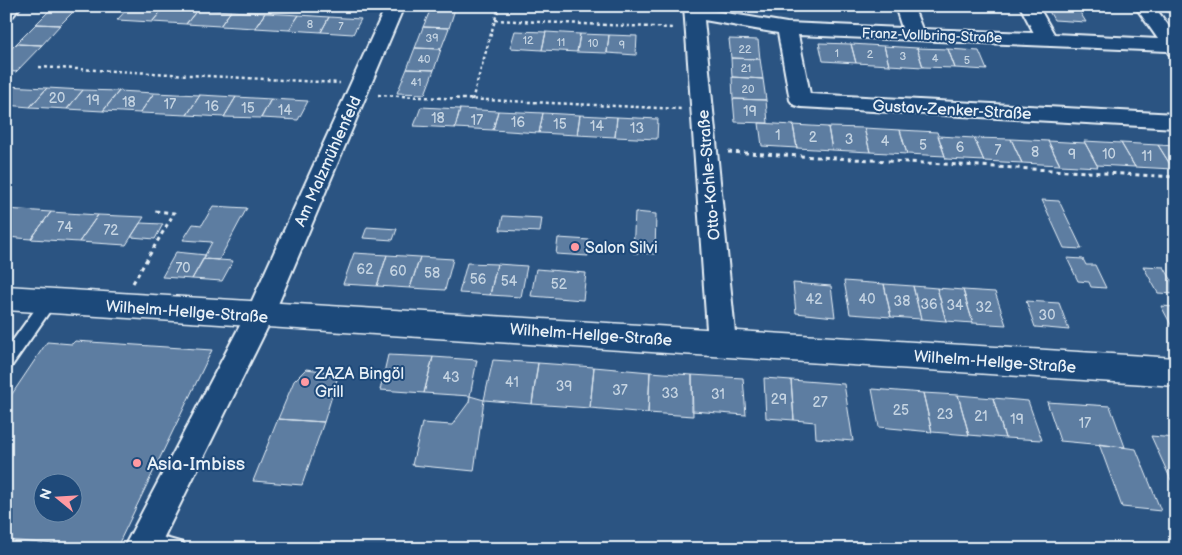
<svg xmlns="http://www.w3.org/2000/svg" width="1182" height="555" font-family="'Balsamiq Sans',sans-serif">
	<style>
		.building { fill: #5d7da1; stroke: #e8f1f8; fill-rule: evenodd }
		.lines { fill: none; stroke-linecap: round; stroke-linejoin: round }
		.lane-casing { stroke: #e8f1f8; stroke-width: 4 }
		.street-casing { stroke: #e8f1f8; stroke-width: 4 }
		.secondary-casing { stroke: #e8f1f8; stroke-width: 3 }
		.path-far1 { stroke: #e8f1f8; stroke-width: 2.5; stroke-dasharray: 3 3; stroke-linecap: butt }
		.path { stroke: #e8f1f8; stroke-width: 3; stroke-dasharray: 4 4; stroke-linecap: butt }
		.lane { fill: #1f4a7a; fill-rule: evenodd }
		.street { fill: #1f4a7a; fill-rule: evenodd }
		.secondary { fill: #1f4a7a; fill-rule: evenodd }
		.poi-dot { fill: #ff9aa2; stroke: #1f4a7a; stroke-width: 2 }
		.labels { text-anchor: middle; stroke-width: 4; stroke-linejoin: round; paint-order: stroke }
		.far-number-label { font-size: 11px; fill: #c5d4e2 }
		.far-street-label { font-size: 14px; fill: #e8f1f8; stroke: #1f4a7a }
		.number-label { font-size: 14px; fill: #c5d4e2 }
		.street-label { font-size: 16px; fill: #e8f1f8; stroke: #1f4a7a }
		.poi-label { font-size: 16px; fill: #e8f1f8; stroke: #1f4a7a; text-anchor: start }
		.near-poi-label { font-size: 19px; fill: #e8f1f8; stroke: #1f4a7a; text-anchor: start }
	</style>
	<rect width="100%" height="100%" fill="#2b5482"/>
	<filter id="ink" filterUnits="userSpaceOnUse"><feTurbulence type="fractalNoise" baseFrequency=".02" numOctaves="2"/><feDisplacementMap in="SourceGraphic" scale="10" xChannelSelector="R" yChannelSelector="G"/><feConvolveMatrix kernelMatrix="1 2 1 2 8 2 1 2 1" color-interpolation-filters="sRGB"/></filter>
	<g filter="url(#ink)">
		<!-- building -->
		<path class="building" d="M54 6 78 7 60 25 36 24Z
			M130 6H147L165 7 152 22 117 20Z
			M432 6H456L449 28 423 27Z
			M1046 6H1076L1086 22 1054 20Z
			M1162 6H1176V13L1167 12Z
			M165 7 198 9 186 24 152 22Z
			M198 9 231 11 220 26 186 24Z
			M231 11 265 13 255 28 220 26Z
			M265 13 299 15 289 30 255 28Z
			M299 15 329 17 321 32 289 30Z
			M329 17 361 19 353 34 321 32Z
			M36 24 60 25 42 45 16 44Z
			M423 27 449 28 441 49 415 48Z
			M515 31 546 32 542 50 510 48Z
			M546 32 580 34 577 52 542 50Z
			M580 34 609 35 607 53 577 52Z
			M609 35 637 36 636 55 607 53Z
			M729 39 758 40 760 59 731 58Z
			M819 43 851 44 856 63 823 61Z
			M16 44 42 45 16 72 6 71V54Z
			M851 44 884 46 889 65 856 63Z
			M884 46 917 48 923 67 889 65Z
			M415 48 441 49 434 70 407 69Z
			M917 48 948 49 955 68 923 67Z
			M948 49 979 51 987 70 955 68Z
			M731 58 760 59 763 79 732 77Z
			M407 69 434 70 425 94 397 93Z
			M732 77 763 79 766 100 733 99Z
			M6 86 47 88 30 107 6 105Z
			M47 88 83 90 67 109 30 107Z
			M83 90 119 91 103 111 67 109Z
			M119 91 154 93 140 113 103 111Z
			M154 93 200 95 187 115 140 113Z
			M200 95 236 97 224 117 187 115Z
			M236 97 271 99 261 118 224 117Z
			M271 99 308 101 298 120 261 118Z
			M733 99 766 100 768 123 735 122Z
			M421 107 460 109 455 128 414 126Z
			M460 109 498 111 493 130 455 128Z
			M498 111 543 113 539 133 493 130Z
			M543 113 580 115 577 135 539 133Z
			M580 115 617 117 615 137 577 135Z
			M617 117 658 119 657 139 615 137Z
			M759 123 793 125 797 148 762 146Z
			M793 125 828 127 832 150 797 148Z
			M828 127 864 128 870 152 832 150Z
			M864 128 900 130 907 154 870 152Z
			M900 130 937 132 945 156 907 154Z
			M938 136 974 138 984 161 946 159Z
			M974 138 1011 139 1022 163 984 161Z
			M1011 139 1048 141 1060 165 1022 163Z
			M1048 141 1085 143 1098 167 1060 165Z
			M1084 141 1121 143 1135 167 1097 165Z
			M1121 143 1158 145 1173 169 1135 167Z
			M1158 145 1176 146V169H1173Z
			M1042 200 1059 201 1082 249 1064 248Z
			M213 206 247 208 219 260 203 259 212 242 183 240 193 224 202 225Z
			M6 209 51 212 31 239 6 237Z
			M51 212 98 215 79 242 31 239Z
			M635 212 656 214 655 254 633 253Z
			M98 215 144 217 126 245 79 242Z
			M503 216 542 218 540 232 500 230Z
			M140 223 163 224 155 239 131 237Z
			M367 227 397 229 393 240 363 238Z
			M558 238 590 240 588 256 556 254Z
			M176 252 206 255 192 279 162 277Z
			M354 253 387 255 377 286 343 284Z
			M387 255 420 257 410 288 377 286Z
			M420 257 453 259 445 290 410 288Z
			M1067 258 1083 259 1086 265H1095L1106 288 1091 287 1089 282 1078 281Z
			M203 259 219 260 233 261 222 281 192 279Z
			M467 263 497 264 490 295 459 293Z
			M497 264 527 266 521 297 490 295Z
			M1143 266 1164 267 1176 288V294L1158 293Z
			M536 269 586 273 583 300 531 296Z
			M844 281 884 284 891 317 850 314Z
			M793 283 831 286 835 317 796 313Z
			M884 284 913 286 921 319 891 317Z
			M913 286 937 288 946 321 921 319Z
			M937 288 963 290 973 323 946 321Z
			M963 290 995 292 1006 325 973 323Z
			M1026 301 1059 303 1069 330 1035 327Z
			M1161 306 1176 307V334Z
			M75 341 212 350 116 549 6 540V403L47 342 72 344ZM42 482H72V512H42Z
			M388 355 433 357 424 393 380 390Z
			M433 357 477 360 470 396 424 393Z
			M493 360 538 363 532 404 484 400Z
			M538 363 594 367 590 408 532 404Z
			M594 367 650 372 648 413 590 408Z
			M306 369 339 373 324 422 278 419 294 381Z
			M650 372 692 375 693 416 648 413Z
			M692 375 743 378 746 415 692 411Z
			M764 378 791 380 794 420 766 418Z
			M791 380 844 384 853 441 816 438 815 422 794 420Z
			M872 389 923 393 932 432 879 427Z
			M923 393 958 395 969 435 932 432Z
			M958 395 993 398 1005 438 969 435Z
			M470 396 484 400 474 471 412 465 422 423 452 425 469 402Z
			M993 398 1028 401 1042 440 1005 438Z
			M1047 402 1110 406 1125 447 1060 441Z
			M278 419 324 422 302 485 253 481Z
			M1151 436 1176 438V481L1171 480Z
			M1099 444 1136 449 1161 511 1122 507Z"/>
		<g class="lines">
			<defs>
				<path id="lane" d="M49 295 54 297 56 301 54 305 11 367 6 369V350L44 297Z
					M144 532 183 543 186 549H141L138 547 135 541 138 535Z"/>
				<path id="street" d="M6 6H21L13 16 6 17Z
					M386 6H404L273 316 158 549H123L247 312Z
					M684 6H702V9L787 23 902 28 895 6H913L922 29 1034 33 1020 6H1038L1054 34 1158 39 1135 6H1154L1176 36V56L1169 54 1167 51 798 35 810 94 1176 114V128L801 107 794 105 790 100 778 33 704 20 736 343 732 352 722 355 712 352 708 343Z"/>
				<path id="secondary" d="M6 286 1176 358V386L6 310Z"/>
			</defs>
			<!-- lane casing -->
			<use href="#lane" class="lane-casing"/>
			<!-- street casing -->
			<use href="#street" class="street-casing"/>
			<!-- secondary casing -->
			<use href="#secondary" class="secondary-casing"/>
			<!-- path-far1 -->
			<path class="path-far1" d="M264 6 371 12
				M495 20 674 28
				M39 67 340 83
				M378 95 681 109
				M472 100 499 6"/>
			<!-- path -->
			<path class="path" d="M728 152 1176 177
				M133 283 174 213 155 211"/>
			<!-- lane -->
			<use href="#lane" class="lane"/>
			<!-- street -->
			<use href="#street" class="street"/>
			<!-- secondary -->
			<use href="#secondary" class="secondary"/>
		</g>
	</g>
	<!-- markers -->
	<g class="poi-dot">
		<circle cx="575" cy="247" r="5"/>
		<circle cx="305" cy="382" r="5"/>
		<circle cx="137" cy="463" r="5"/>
	</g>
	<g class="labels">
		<!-- far-number labels -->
		<g class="far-number-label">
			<text x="310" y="28">8</text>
			<text x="341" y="30">7</text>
			<text x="432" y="42">39</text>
			<text x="528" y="44">12</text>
			<text x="561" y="46">11</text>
			<text x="593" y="47">10</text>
			<text x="622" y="49">9</text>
			<text x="745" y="53">22</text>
			<text x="837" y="57">1</text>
			<text x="870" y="58">2</text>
			<text x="903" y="60">3</text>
			<text x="935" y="62">4</text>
			<text x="424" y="63">40</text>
			<text x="967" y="64">5</text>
			<text x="746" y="72">21</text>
			<text x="416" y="86">41</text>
			<text x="748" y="93">20</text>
		</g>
		<!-- far-street labels -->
		<g class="far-street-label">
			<text transform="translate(932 35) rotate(2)" y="5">Franz-Vollbring-Straße</text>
		</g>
		<!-- number labels -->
		<g class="number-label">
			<text x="57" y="103">20</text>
			<text x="93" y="105">19</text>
			<text x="129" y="107">18</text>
			<text x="170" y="109">17</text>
			<text x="212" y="111">16</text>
			<text x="248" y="113">15</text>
			<text x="285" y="115">14</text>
			<text x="750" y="116">19</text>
			<text x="438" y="123">18</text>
			<text x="477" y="125">17</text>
			<text x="518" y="127">16</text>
			<text x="560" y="129">15</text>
			<text x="597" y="131">14</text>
			<text x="637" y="133">13</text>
			<text x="778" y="140">1</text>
			<text x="813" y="142">2</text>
			<text x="849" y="144">3</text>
			<text x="885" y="146">4</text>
			<text x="923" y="150">5</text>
			<text x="960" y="152">6</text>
			<text x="998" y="155">7</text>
			<text x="1035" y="157">8</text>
			<text x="1072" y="159">9</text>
			<text x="1109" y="159">10</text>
			<text x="1147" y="161">11</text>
			<text x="65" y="232">74</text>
			<text x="111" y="235">72</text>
			<text x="183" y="273">70</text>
			<text x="365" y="274">62</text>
			<text x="398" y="276">60</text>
			<text x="432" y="278">58</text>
			<text x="478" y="284">56</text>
			<text x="509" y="286">54</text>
			<text x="559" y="289">52</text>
			<text x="814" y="304">42</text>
			<text x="867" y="304">40</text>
			<text x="902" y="306">38</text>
			<text x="929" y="309">36</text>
			<text x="955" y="310">34</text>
			<text x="984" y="312">32</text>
			<text x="1047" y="320">30</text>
			<text x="451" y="382">43</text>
			<text x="512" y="387">41</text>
			<text x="564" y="391">39</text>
			<text x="620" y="395">37</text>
			<text x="670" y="398">33</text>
			<text x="718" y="399">31</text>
			<text x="779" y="404">29</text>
			<text x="820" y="407">27</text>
			<text x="901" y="415">25</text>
			<text x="945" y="419">23</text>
			<text x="981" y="421">21</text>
			<text x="1017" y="424">19</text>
			<text x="1085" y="428">17</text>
		</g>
		<!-- street labels -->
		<g class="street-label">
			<text transform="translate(952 109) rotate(3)" y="6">Gustav-Zenker-Straße</text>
			<text transform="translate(327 161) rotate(-66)" y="6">Am Malzmühlenfeld</text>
			<text transform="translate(708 175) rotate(-95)" y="6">Otto-Kohle-Straße</text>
			<text transform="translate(187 311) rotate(4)" y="6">Wilhelm-Hellge-Straße</text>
			<text transform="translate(591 334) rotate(4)" y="6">Wilhelm-Hellge-Straße</text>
			<text transform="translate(995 361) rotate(4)" y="6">Wilhelm-Hellge-Straße</text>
		</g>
		<!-- poi labels -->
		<g class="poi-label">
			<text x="585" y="253">Salon Silvi</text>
			<text x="315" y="379">ZAZA Bingöl<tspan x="315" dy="18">Grill</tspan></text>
		</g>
		<!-- near-poi labels -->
		<g class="near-poi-label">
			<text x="147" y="470">Asia-Imbiss</text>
		</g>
	</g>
	<!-- margin -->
	<rect width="1182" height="555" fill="none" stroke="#1f4a7a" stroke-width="25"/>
	<rect x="12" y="12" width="1157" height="530" fill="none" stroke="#e8f1f8" stroke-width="2" filter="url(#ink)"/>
	<!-- north arrow -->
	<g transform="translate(58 498) rotate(288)"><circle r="24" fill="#1f4a7a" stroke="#6f8dac"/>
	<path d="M0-4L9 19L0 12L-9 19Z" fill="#ff9aa2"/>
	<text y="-8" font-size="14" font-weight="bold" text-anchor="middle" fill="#e8f1f8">N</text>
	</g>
</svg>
